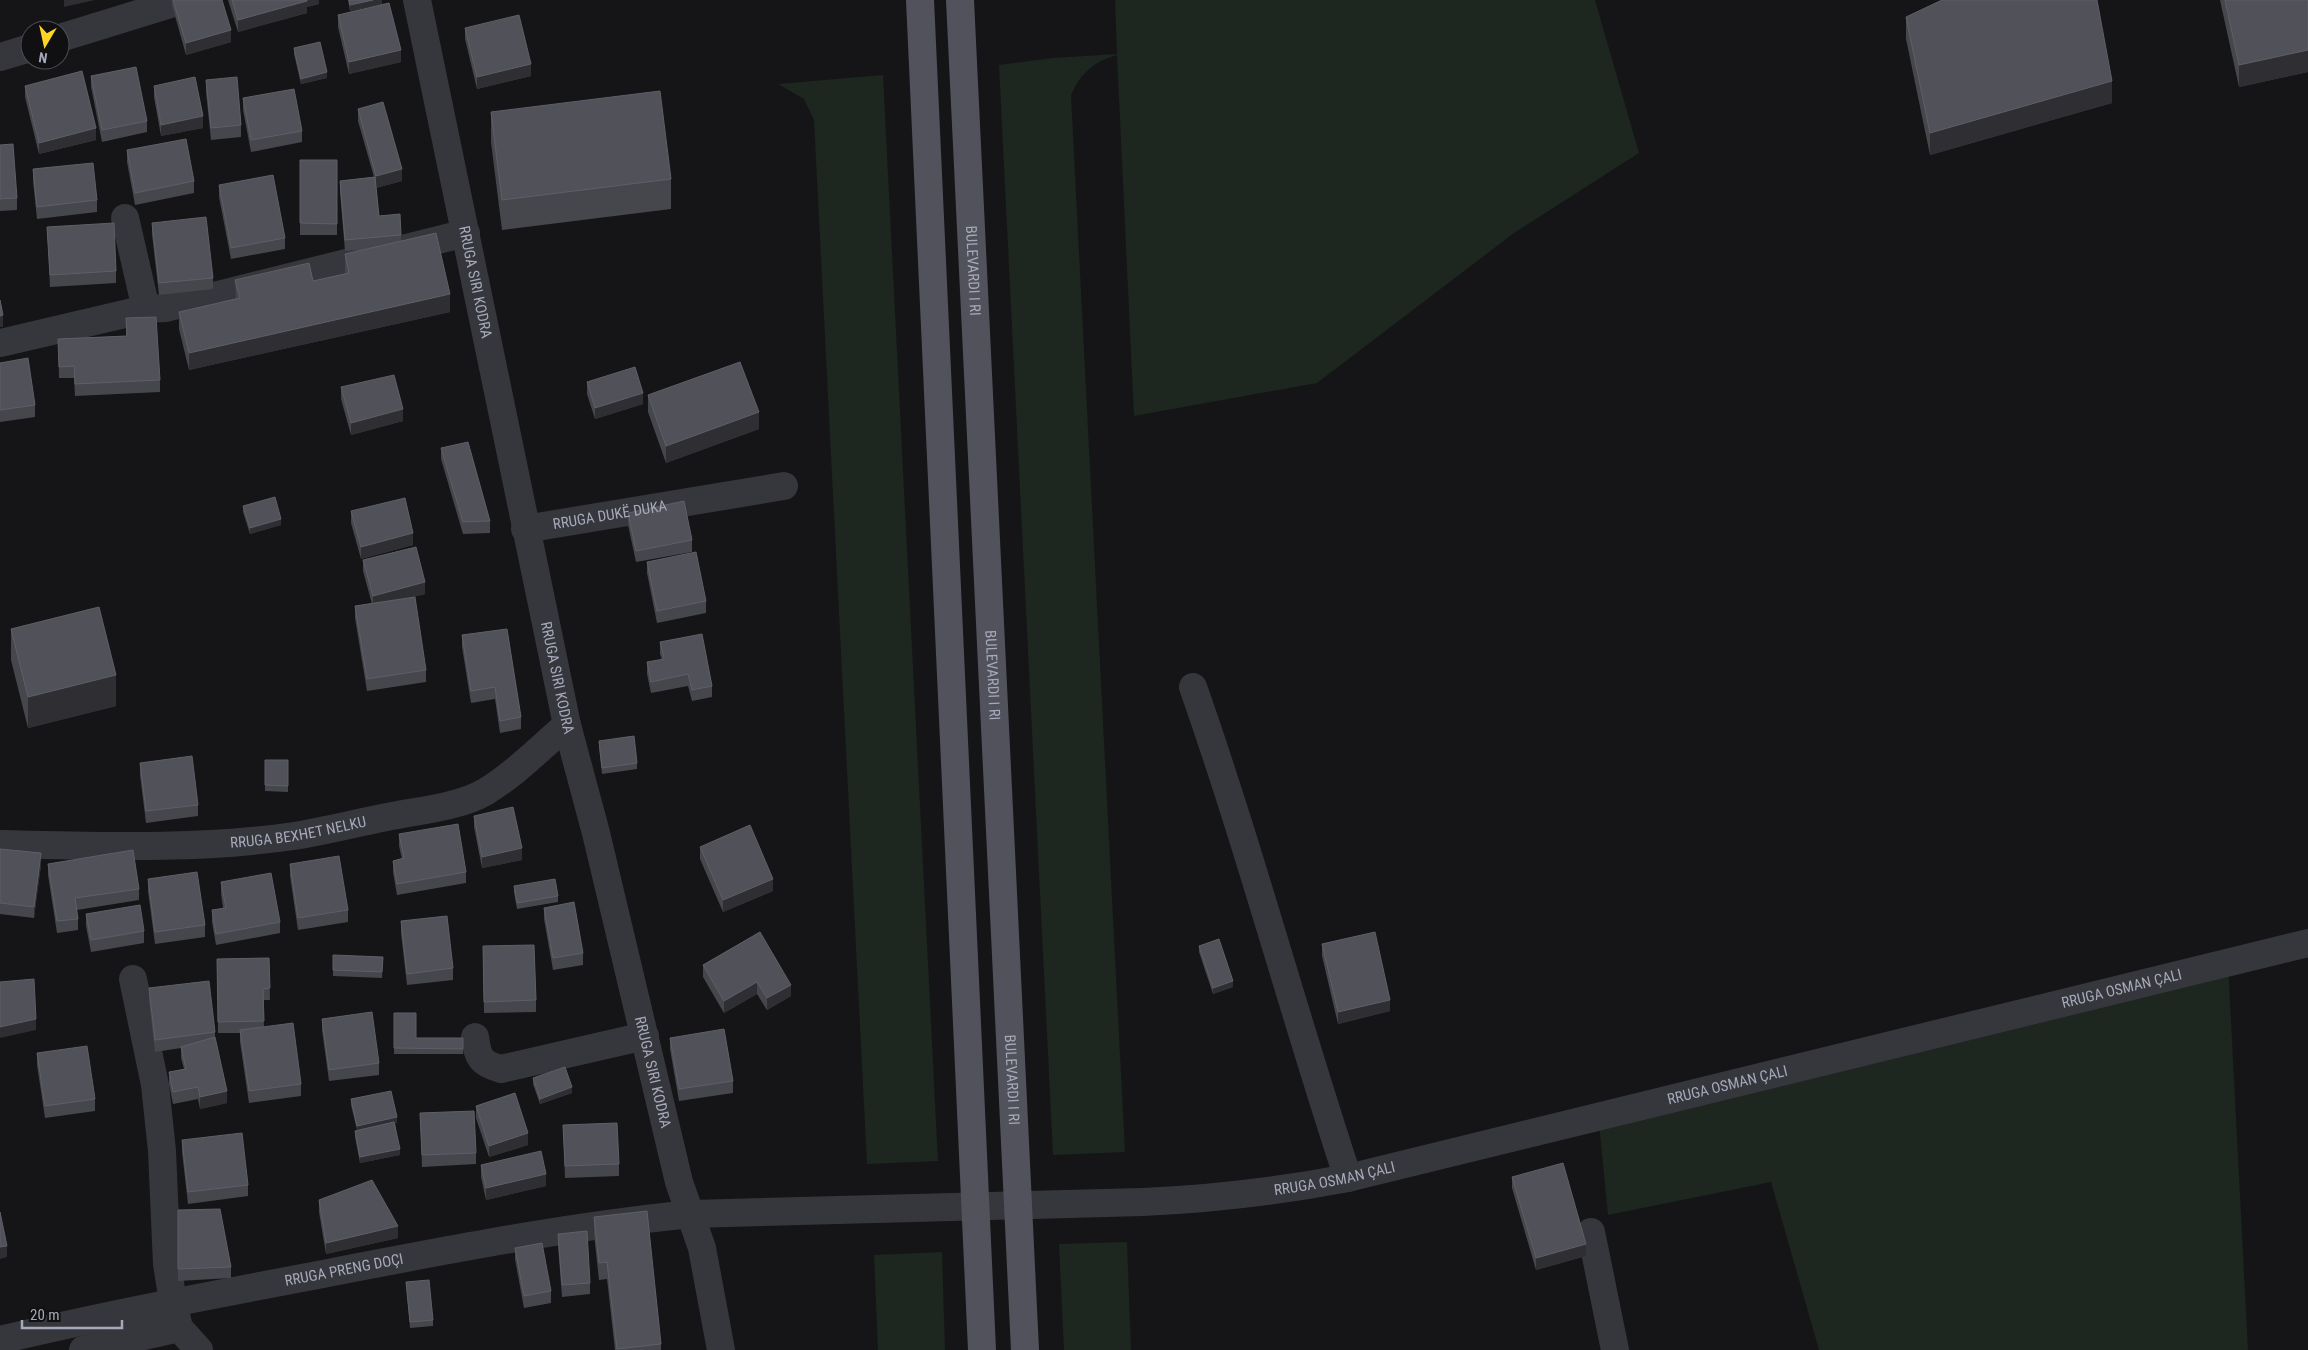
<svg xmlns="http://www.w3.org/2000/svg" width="2308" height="1350" font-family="'Roboto Condensed',sans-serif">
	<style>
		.green { fill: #1d261f }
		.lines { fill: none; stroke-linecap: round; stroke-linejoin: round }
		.minor { stroke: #36363d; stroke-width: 28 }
		.major { stroke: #51525c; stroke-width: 28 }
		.wall { fill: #46464d }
		.shaded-wall { fill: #2e2e33 }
		.building { fill: #515159; stroke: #5e5f68 }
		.labels { text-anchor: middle; stroke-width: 5; stroke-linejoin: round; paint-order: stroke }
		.street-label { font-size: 15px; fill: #a6a9b9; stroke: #101012 }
	</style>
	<rect width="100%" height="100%" fill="#151517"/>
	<!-- green -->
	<path class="green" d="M1115 0H1595L1639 153 1514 233 1317 383 1134 416 1117 55C1095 61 1079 74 1071 96L1125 1152 1053 1155 999 65 1053 58 1117 54Z
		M883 75 938 1161 867 1164 814 120 804 99 778 84Z
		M2228 963 2248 1350H1819L1771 1182 1608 1215 1599 1124Z
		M1127 1242 1131 1350H1064L1059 1244Z
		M942 1252 945 1350H878L874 1255Z"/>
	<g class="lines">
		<!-- minor -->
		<g class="minor">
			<path id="s1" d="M417 0 567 725 596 833 679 1182 702 1248 721 1350"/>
			<path d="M60 38 183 0"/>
			<path d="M0 57 30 48"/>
			<path d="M125 218 146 309"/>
			<path d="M0 343 146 309 166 308 466 233"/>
			<path id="s2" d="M525 529 784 486"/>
			<path d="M1193 687C1250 849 1294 1015 1348 1178"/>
			<path id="s3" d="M0 844C98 846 197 850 294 836 325 831 356 823 387 817 416 811 460 807 485 792 515 774 541 747 567 725"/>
			<path d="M133 979 155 1085 162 1151 167 1264 173 1302 179 1328 199 1350"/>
			<path d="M475 1037C478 1058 480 1063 501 1069L645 1036"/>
			<path d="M1591 1232 1615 1350"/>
			<path id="s4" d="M0 1340C110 1314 222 1293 333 1272 452 1249 571 1226 691 1214L1143 1202C1213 1199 1280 1191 1348 1178L2308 943"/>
			<path d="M83 1350 179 1328"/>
		</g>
		<!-- major -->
		<g class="major">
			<path d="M920 0 982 1350"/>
			<path id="s5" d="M960 0 1025 1350"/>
		</g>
	</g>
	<!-- wall -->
	<path class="wall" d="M172 0H222L231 42 186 55 172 5Z
		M228 0H319V4L307 7V13L238 32Z
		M348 0H382V4L350 11Z
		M2220 0H2308V72L2239 87Z
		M338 15 401 62 349 74 338 27Z
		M1906 17 2112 103 1930 155 1906 39Z
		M465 28 531 76 477 89 465 39Z
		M294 48 327 78 301 84 294 54Z
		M91 76 147 121V132L102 142 91 87Z
		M206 80 241 125V137L211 140 206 92Z
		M25 86 96 140 39 154 25 97Z
		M154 86 203 128 161 136 154 97Z
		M243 98 302 131V142L251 152 243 110Z
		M358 109 402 181 376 188 379 216 401 235V241L450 312 189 370 179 329V312L236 299 235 280 313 281 345 274V254L363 250 345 251 340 192V181L374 177 358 121Z
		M491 112 671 179V209L502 230 491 142Z
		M0 145 17 198V210L0 211Z
		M127 150 194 181V193L135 205 127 162Z
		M300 160H337V235H300Z
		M33 169 97 200V212L37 219 33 181Z
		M219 185 285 238V249L231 259 219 197Z
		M152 223 213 278V289L159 295 152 234Z
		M47 227 116 271V283L50 287Z
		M126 318 160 380V392L75 396 74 378H59L58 339 126 336Z
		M0 363 35 405V417L0 422Z
		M587 382 643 404 595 419 587 394Z
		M341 387 403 421 351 435 341 399Z
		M648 395 759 429 666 463 648 412Z
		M441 448 490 521V533L463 534 441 459Z
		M243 506 281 525 250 534 243 512Z
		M351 511 413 545 361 559 351 523Z
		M628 513 692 540V552L636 562 628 525Z
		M363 560 425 594 405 599 426 670V682L367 691 355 618V606L372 604 363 571Z
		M647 562 706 601V613L657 623 647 573Z
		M11 629 116 706 28 728 11 660Z
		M462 635 521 717V729L500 733 495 699 471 703 462 647Z
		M660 642 712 686V697L692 701 688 686 651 693 647 674V662L662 660 660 654Z
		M599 741 637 763V769L602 774 599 747Z
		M265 760H288V792L265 791Z
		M140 763 198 805V816L146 823 140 775Z
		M474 816 522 860 482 868 474 827Z
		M399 834 466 872V883L397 895 393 872V861L402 859 399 846Z
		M700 847 773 891 723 912 700 859Z
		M0 849 41 865 34 918 0 914Z
		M48 864 139 889V900L77 910 78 919V930L57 933 48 875Z
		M290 864 348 910V922L298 930 290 876Z
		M148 879 205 925V937L155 944 148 891Z
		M221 882 280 922V933L216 945 212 922V910L223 908 221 894Z
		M514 886 558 896V902L517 909 514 892Z
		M544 908 583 953V965L553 970 544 919Z
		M86 914 144 931V943L91 952 86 926Z
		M401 921 453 968V980L407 985 401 933Z
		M760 932 791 996 767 1010 757 994 724 1013 703 977V965Z
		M1322 944 1390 1011 1338 1024 1322 956Z
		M483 946 536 1000V1012L484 1013Z
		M1199 946 1233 987 1213 994 1199 952Z
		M383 957 382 978 333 976V970Z
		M269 958 270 1000H263L264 1027 301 1084V1096L249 1103 240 1042V1033H218L217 959Z
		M149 988 215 1032V1039L227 1103 200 1109 198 1099 173 1104 169 1084V1072L184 1069 181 1058V1048L155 1052 149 1000Z
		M394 1013 416 1038H463V1054H394Z
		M322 1019 379 1063V1075L329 1081 322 1030Z
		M670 1038 733 1081V1093L679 1101 670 1049Z
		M37 1053 95 1099V1111L45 1118 37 1065Z
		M533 1078 572 1093 540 1104 533 1084Z
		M351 1099 397 1123H395L400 1155 360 1163 355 1137V1131L357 1130 351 1105Z
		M476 1106 528 1145 489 1157 476 1118Z
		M420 1113 476 1153V1164L422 1167Z
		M563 1125 619 1164V1176L565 1178Z
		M182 1140 248 1185V1196L188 1204 182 1152Z
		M481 1165 546 1186 486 1200 481 1177Z
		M1512 1177 1586 1256 1536 1270 1512 1188Z
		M319 1200 398 1238 326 1254 319 1212Z
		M178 1210 231 1267V1278L178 1281Z
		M594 1217 661 1344V1350H615L607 1279 599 1280 594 1234Z
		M558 1234 590 1283V1294L562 1297 558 1245Z
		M515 1248 551 1291V1303L524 1308 515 1259Z
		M406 1282 433 1320V1326L410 1328Z"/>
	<!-- shaded-wall -->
	<path class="shaded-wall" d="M64 0H95L64 7Z
		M305 0H319V4L307 7V13L238 32V20Z
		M373 0H382V4L350 11V5Z
		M231 30V42L186 55V43Z
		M401 50V62L349 74V62Z
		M2308 50V72L2239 87V65Z
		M531 64V76L477 89V77Z
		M327 72V78L301 84V79Z
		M2112 81V103L1930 155V133Z
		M203 116V128L161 136V125Z
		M96 128V140L39 154V143Z
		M402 169V181L376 188V176Z
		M450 294V312L189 370V353Z
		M3 315V327H0V316Z
		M643 393V404L595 419V408Z
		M403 409V421L351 435V423Z
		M759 412V429L666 463V446Z
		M281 519V525L250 534V528Z
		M413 533V545L361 559V547Z
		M425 582V594L373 607V596Z
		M116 675V706L28 728V697Z
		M522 848V860L482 868V857Z
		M41 853V865L34 918V907Z
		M773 879V891L723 912V900Z
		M1233 981V987L1213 994V988Z
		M757 982V994L724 1013V1001Z
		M791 985V996L767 1010V998Z
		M1390 1000V1011L1338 1024V1012Z
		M36 1019V1030L0 1038V1027Z
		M572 1087V1093L540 1104V1099Z
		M227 1091V1103L200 1109V1097Z
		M397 1117V1123L357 1132V1126Z
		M528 1133V1145L489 1157V1146Z
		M400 1149V1155L360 1163V1157Z
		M546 1174V1186L486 1200V1188Z
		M398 1226V1238L326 1254V1243Z
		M1586 1244V1256L1536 1270V1258Z
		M7 1246V1257L0 1259V1247Z"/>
	<!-- building -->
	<path class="building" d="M173 0H222L231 30 186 43Z
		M232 0H307V1L238 20Z
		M349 0H373L350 5Z
		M1942 0H2097L2112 81 1930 133 1906 17Z
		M2225 0H2308V50L2239 65Z
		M389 3 401 50 349 62 338 15Z
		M519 15 531 64 477 77 465 28Z
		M320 42 327 72 301 79 294 48Z
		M136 67 147 121 102 130 91 76Z
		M82 71 96 128 39 143 25 86Z
		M195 77 203 116 161 125 154 86Z
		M237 77 241 125 211 128 206 80Z
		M294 89 302 131 251 140 243 98Z
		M660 91 671 179 502 200 491 112Z
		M383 102 402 169 376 176 358 109Z
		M186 139 194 181 135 193 127 150Z
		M13 144 17 198 0 199V145Z
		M300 160H337V224L300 223Z
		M93 163 97 200 37 207 33 169Z
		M273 175 285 238 231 248 219 185Z
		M375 177 379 216 400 214 401 235 345 240 340 181Z
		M206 217 213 278 159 283 152 223Z
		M114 223 116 271 50 275 47 227Z
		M436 233 450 294 189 353 179 312 240 298 235 280 309 263 313 281 349 273 345 254Z
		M0 300 3 315 0 316Z
		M156 317 160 380 75 384 74 366 59 367 58 339 127 336 126 318Z
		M28 358 35 405 0 410V363Z
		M740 362 759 412 666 446 648 395Z
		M635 367 643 393 595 408 587 382Z
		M394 375 403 409 351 423 341 387Z
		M468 442 490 521 463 522 441 448Z
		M275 497 281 519 250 528 243 506Z
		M405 498 413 533 361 547 351 511Z
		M684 501 692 540 636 551 628 513Z
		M416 547 425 582 373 596 363 560Z
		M696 552 706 601 657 611 647 562Z
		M415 597 426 670 367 679 355 606Z
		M99 607 116 675 28 697 11 629Z
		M507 629 521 717 500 721 495 687 471 691 462 635Z
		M702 634 712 686 692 690 688 674 651 682 647 662 664 659 660 642Z
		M634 736 637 763 602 768 599 741Z
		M192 756 198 805 146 811 140 763Z
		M265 760H288V786L265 785Z
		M513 807 522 848 482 857 474 816Z
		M458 824 466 872 397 884 393 861 404 858 399 834Z
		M750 825 773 879 723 900 700 847Z
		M0 849 41 853 34 907 0 903Z
		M133 850 139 889 75 898 78 919 57 921 48 864Z
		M339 856 348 910 298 918 290 864Z
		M197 872 205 925 155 932 148 879Z
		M271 873 280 922 216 934 212 910 226 908 221 882Z
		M555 879 558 896 517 903 514 886Z
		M574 902 583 953 553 958 544 908Z
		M140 905 144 931 91 940 86 914Z
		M447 916 453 968 407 974 401 921Z
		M760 932 791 985 767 998 757 982 724 1001 703 965Z
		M1375 932 1390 1000 1338 1012 1322 944Z
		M1219 939 1233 981 1213 988 1199 946Z
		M534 945 536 1000 484 1002 483 946Z
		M333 955 383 957 382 972 333 970Z
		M269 958 270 988 263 989 264 1021 218 1022 217 959Z
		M34 979 36 1019 0 1027V982Z
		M209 981 215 1032 155 1040 149 988Z
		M372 1012 379 1063 329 1070 322 1019Z
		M394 1013H416V1038H463V1049L394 1048Z
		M293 1023 301 1084 249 1091 240 1030Z
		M724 1029 733 1081 679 1089 670 1038Z
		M215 1037 227 1091 200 1097 198 1087 173 1092 169 1072 186 1069 181 1047Z
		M87 1046 95 1099 45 1106 37 1053Z
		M565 1067 572 1087 540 1099 533 1078Z
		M391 1091 397 1117 357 1126 351 1099Z
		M515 1093 528 1133 489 1146 476 1106Z
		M474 1111 476 1153 422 1155 420 1113Z
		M394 1122 400 1149 360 1157 355 1131Z
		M617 1123 619 1164 565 1166 563 1125Z
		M242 1133 248 1185 188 1192 182 1140Z
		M541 1151 546 1174 486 1188 481 1165Z
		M1563 1163 1586 1244 1536 1258 1512 1177Z
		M372 1180 398 1226 326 1243 319 1200Z
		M220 1209 231 1267 178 1269V1210Z
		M647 1211 661 1344 617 1349 607 1262 599 1263 594 1217Z
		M0 1212 7 1246 0 1247Z
		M587 1231 590 1283 562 1285 558 1234Z
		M542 1243 551 1291 524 1296 515 1248Z
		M429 1280 433 1320 410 1322 406 1282Z"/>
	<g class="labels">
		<!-- street labels -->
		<g class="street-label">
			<text dy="5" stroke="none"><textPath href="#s5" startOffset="271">BULEVARDI I RI</textPath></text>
			<text dy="5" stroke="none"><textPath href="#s1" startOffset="288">RRUGA SIRI KODRA</textPath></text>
			<text dy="5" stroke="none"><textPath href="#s2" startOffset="86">RRUGA DUKË DUKA</textPath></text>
			<text dy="5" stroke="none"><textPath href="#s5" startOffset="676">BULEVARDI I RI</textPath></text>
			<text dy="5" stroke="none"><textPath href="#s1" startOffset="692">RRUGA SIRI KODRA</textPath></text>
			<text dy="5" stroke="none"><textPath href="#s3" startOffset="299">RRUGA BEXHET NELKU</textPath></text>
			<text dy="5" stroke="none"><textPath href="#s4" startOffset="2158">RRUGA OSMAN ÇALI</textPath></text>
			<text dy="5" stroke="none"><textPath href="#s1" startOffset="1098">RRUGA SIRI KODRA</textPath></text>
			<text dy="5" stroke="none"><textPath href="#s5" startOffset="1081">BULEVARDI I RI</textPath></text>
			<text dy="5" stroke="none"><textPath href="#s4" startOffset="1752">RRUGA OSMAN ÇALI</textPath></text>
			<text dy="5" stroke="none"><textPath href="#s4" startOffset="1348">RRUGA OSMAN ÇALI</textPath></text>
			<text dy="5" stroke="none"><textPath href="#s4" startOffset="351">RRUGA PRENG DOÇI</textPath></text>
		</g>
	</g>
	<!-- north arrow -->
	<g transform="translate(45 45) rotate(189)"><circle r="24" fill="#101012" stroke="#4c4d55"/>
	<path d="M0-4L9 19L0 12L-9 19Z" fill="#ffd525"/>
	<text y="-8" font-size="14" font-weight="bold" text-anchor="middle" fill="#a6a9b9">N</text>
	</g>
	<!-- scale -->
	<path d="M22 1320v8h100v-8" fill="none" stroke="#a6a9b9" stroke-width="2.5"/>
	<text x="30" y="1320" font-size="15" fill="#a6a9b9" stroke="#101012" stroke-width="4" paint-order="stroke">20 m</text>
</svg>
